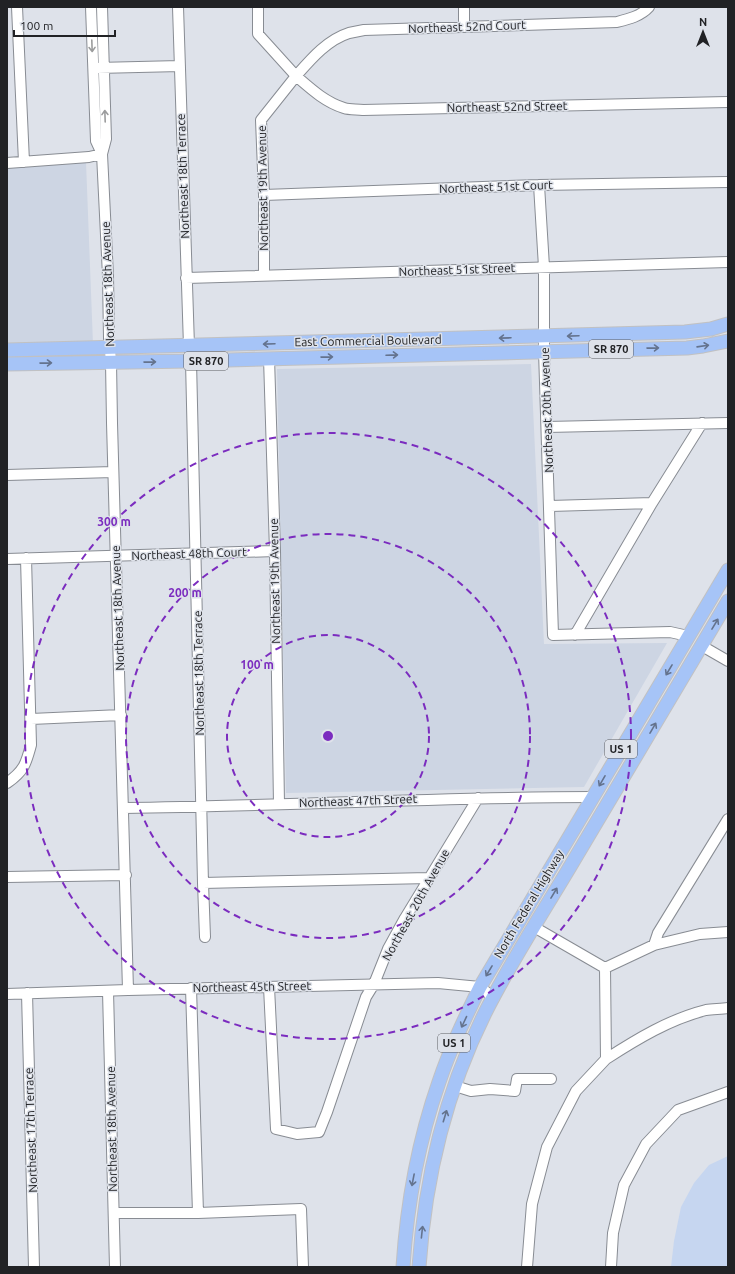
<svg xmlns="http://www.w3.org/2000/svg" width="735" height="1274" font-family="Ubuntu,sans-serif">
	<style>
		.built { fill: #cdd5e3 }
		.green { fill: #c6d6f0 }
		.lines { fill: none; stroke-linecap: round; stroke-linejoin: round }
		.minor-casing { stroke: #888c93; stroke-width: 12 }
		.major-casing { stroke: #c1c1c2; stroke-width: 15 }
		.minor { stroke: #fff; stroke-width: 10 }
		.major { stroke: #a6c4f7; stroke-width: 13 }
		.oneway { stroke: #9b9c9d }
		.oneway2 { stroke: #64738e }
		.ring { fill: none; stroke: #7b2cbf; stroke-width: 2; stroke-dasharray: 7 5 }
		.labels { text-anchor: middle; stroke-width: 3; stroke-linejoin: round; paint-order: stroke }
		.shield { fill: #dee2ea; stroke: #5a5c60; stroke-width: 1 }
		.shield-label { font-size: 11px; font-weight: bold; fill: #212225 }
		.street-label { font-size: 12px; fill: #212225; stroke: #dee2ea }
		.centre { fill: #7b2cbf; stroke: #dee2ea; stroke-width: 2 }
		.ring-label { font-size: 12px; text-anchor: middle; font-weight: bold; fill: #7b2cbf; stroke: #dee2ea; stroke-width: 3; stroke-linejoin: round; paint-order: stroke }
	</style>
	<rect width="100%" height="100%" fill="#dee2ea"/>
	<!-- built -->
	<path class="built" d="M86 162 93 344 7 346V167Z
		M531 364 544 644 667 643 584 787 286 793 277 369Z"/>
	<!-- green -->
	<path class="green" d="M728 1156V1267H671L674 1241 681 1207 694 1183 709 1165Z"/>
	<g class="lines">
		<defs>
			<path id="minor" d="M17 7 24 162
				M91 7 96 141 102 154
				M102 7 106 139 102 154 108 276 109 338 111 362 112 423 128 990
				M178 7 189 346
				M258 7V34L296 76 261 120 264 195V275
				M464 7V27
				M649 7C641 16 629 19 617 22L364 30C359 31 354 32 349 33 327 40 311 59 296 76 311 89 325 102 344 108 350 110 357 109 363 110L728 102
				M97 68 180 66
				M7 163 89 157 102 154
				M539 185 544 267V351L553 635 670 632 688 636
				M264 195 539 185 728 182
				M186 278 728 262
				M269 358 275 551 279 804
				M191 361 203 883 205 937
				M547 427 728 423
				M7 475 113 472
				M550 506 652 503
				M7 559 275 551
				M575 635 652 503 702 423
				M702 646 728 661
				M31 719 121 715
				M7 783C24 771 26 764 31 745L26 558
				M124 808C280 806 437 797 593 797
				M7 877 126 875
				M203 883 429 878
				M534 927 605 968
				M654 945 658 933 728 819
				M605 968 654 945 700 934 728 932
				M269 987 276 1129 297 1134 319 1132 327 1112 366 997 374 984 388 949 405 918 478 798
				M191 988 198 1213
				M108 991 115 1267
				M27 993 34 1267
				M7 994 128 990 438 983 480 987 494 998
				M606 1059C637 1039 670 1019 706 1010 713 1009 721 1009 728 1008
				M455 1086 471 1091 490 1089 515 1091 517 1079H551
				M114 1213H198L301 1209 303 1267
				M527 1267 532 1204 547 1147 576 1091 606 1059 605 968
				M611 1267 613 1233 624 1185 646 1144 678 1110 728 1092"/>
			<path id="major" d="M7 350 685 332 711 329 728 324
				M7 364 191 361 687 348 703 346 728 341
				M403 1267C407 1204 418 1142 439 1082 450 1049 465 1018 480 987L728 570
				M419 1267C425 1177 446 1090 487 1009 514 956 547 906 577 855 627 770 678 686 728 601"/>
		</defs>
		<!-- minor casing -->
		<use href="#minor" class="minor-casing"/>
		<!-- major casing -->
		<use href="#major" class="major-casing"/>
		<!-- minor -->
		<use href="#minor" class="minor"/>
		<!-- major -->
		<use href="#major" class="major"/>
	</g>
	<!-- one-way arrows -->
	<defs><path id="oneway-shaft" d="M-6 0H5M1.5-3L5.5 0L1.5 3" fill="none" stroke-width="1.6" stroke-linecap="round" stroke-linejoin="round"/></defs>
	<g class="oneway">
		<use href="#oneway-shaft" transform="translate(92 46) rotate(88)"/>
		<use href="#oneway-shaft" transform="translate(105 116) rotate(-92)"/>
	</g>
	<g class="oneway2">
		<use href="#oneway-shaft" transform="translate(573 336) rotate(178)"/>
		<use href="#oneway-shaft" transform="translate(505 338) rotate(178)"/>
		<use href="#oneway-shaft" transform="translate(269 344) rotate(178)"/>
		<use href="#oneway-shaft" transform="translate(703 346) rotate(-8)"/>
		<use href="#oneway-shaft" transform="translate(653 348) rotate(-1)"/>
		<use href="#oneway-shaft" transform="translate(392 355) rotate(-2)"/>
		<use href="#oneway-shaft" transform="translate(327 357) rotate(-1)"/>
		<use href="#oneway-shaft" transform="translate(150 362) rotate(-1)"/>
		<use href="#oneway-shaft" transform="translate(46 363) rotate(-1)"/>
		<use href="#oneway-shaft" transform="translate(715 624) rotate(-59)"/>
		<use href="#oneway-shaft" transform="translate(669 670) rotate(121)"/>
		<use href="#oneway-shaft" transform="translate(653 728) rotate(-60)"/>
		<use href="#oneway-shaft" transform="translate(602 781) rotate(120)"/>
		<use href="#oneway-shaft" transform="translate(554 893) rotate(-59)"/>
		<use href="#oneway-shaft" transform="translate(489 971) rotate(121)"/>
		<use href="#oneway-shaft" transform="translate(464 1022) rotate(115)"/>
		<use href="#oneway-shaft" transform="translate(445 1116) rotate(-73)"/>
		<use href="#oneway-shaft" transform="translate(413 1180) rotate(101)"/>
		<use href="#oneway-shaft" transform="translate(422 1232) rotate(-84)"/>
	</g>
	<!-- distance rings -->
	<g class="ring">
		<circle cx="328" cy="736" r="101"/>
		<circle cx="328" cy="736" r="202"/>
		<circle cx="328" cy="736" r="303"/>
	</g>
	<g class="labels">
		<!-- shield labels -->
		<g class="shield">
			<rect x="589" y="340" width="44" height="18" rx="3"/>
			<rect x="184" y="352" width="44" height="18" rx="3"/>
			<rect x="605" y="740" width="32" height="18" rx="3"/>
			<rect x="438" y="1034" width="32" height="18" rx="3"/>
		</g>
		<g class="shield-label">
			<text x="611" y="353">SR 870</text>
			<text x="206" y="365">SR 870</text>
			<text x="621" y="753">US 1</text>
			<text x="454" y="1047">US 1</text>
		</g>
		<!-- street labels -->
		<g class="street-label">
			<text transform="translate(467 27) rotate(-2)" y="4">Northeast 52nd Court</text>
			<text transform="translate(507 107) rotate(-1)" y="4">Northeast 52nd Street</text>
			<text transform="translate(183 176) rotate(-92)" y="4">Northeast 18th Terrace</text>
			<text transform="translate(496 187) rotate(-2)" y="4">Northeast 51st Court</text>
			<text transform="translate(263 188) rotate(-91)" y="4">Northeast 19th Avenue</text>
			<text transform="translate(457 270) rotate(-2)" y="4">Northeast 51st Street</text>
			<text transform="translate(108 284) rotate(-92)" y="4">Northeast 18th Avenue</text>
			<text transform="translate(368 341) rotate(-1)" y="4">East Commercial Boulevard</text>
			<text transform="translate(547 410) rotate(-92)" y="4">Northeast 20th Avenue</text>
			<text transform="translate(189 554) rotate(-2)" y="4">Northeast 48th Court</text>
			<text transform="translate(275 581) rotate(-91)" y="4">Northeast 19th Avenue</text>
			<text transform="translate(118 608) rotate(-92)" y="4">Northeast 18th Avenue</text>
			<text transform="translate(199 673) rotate(-91)" y="4">Northeast 18th Terrace</text>
			<text transform="translate(358 801) rotate(-2)" y="4">Northeast 47th Street</text>
			<text transform="translate(529 904) rotate(-59)" y="4">North Federal Highway</text>
			<text transform="translate(416 905) rotate(-61)" y="4">Northeast 20th Avenue</text>
			<text transform="translate(252 987) rotate(-1)" y="4">Northeast 45th Street</text>
			<text transform="translate(112 1129) rotate(-91)" y="4">Northeast 18th Avenue</text>
			<text transform="translate(31 1130) rotate(-92)" y="4">Northeast 17th Terrace</text>
		</g>
	</g>
	<circle cx="328" cy="736" r="6" class="centre"/>
	<g class="ring-label">
		<text x="114" y="526">300 m</text>
		<text x="185" y="597">200 m</text>
		<text x="257" y="669">100 m</text>
	</g>
	<!-- border -->
	<rect width="735" height="1274" fill="none" stroke="#212225" stroke-width="16"/>
	<!-- north arrow -->
	<g transform="translate(703 32)" stroke="#dee2ea" stroke-width="3" paint-order="stroke">
	<path d="M0-3L7 15L0 10L-7 15Z" fill="#212225"/>
	<text y="-6" font-size="11" font-weight="bold" text-anchor="middle" fill="#212225">N</text>
	</g>
	<!-- scale -->
	<path d="M14 30v6h101v-6" fill="none" stroke="#212225" stroke-width="2"/>
	<text x="20" y="30" font-size="12" fill="#212225" stroke="#dee2ea" stroke-width="3" paint-order="stroke">100 m</text>
</svg>
